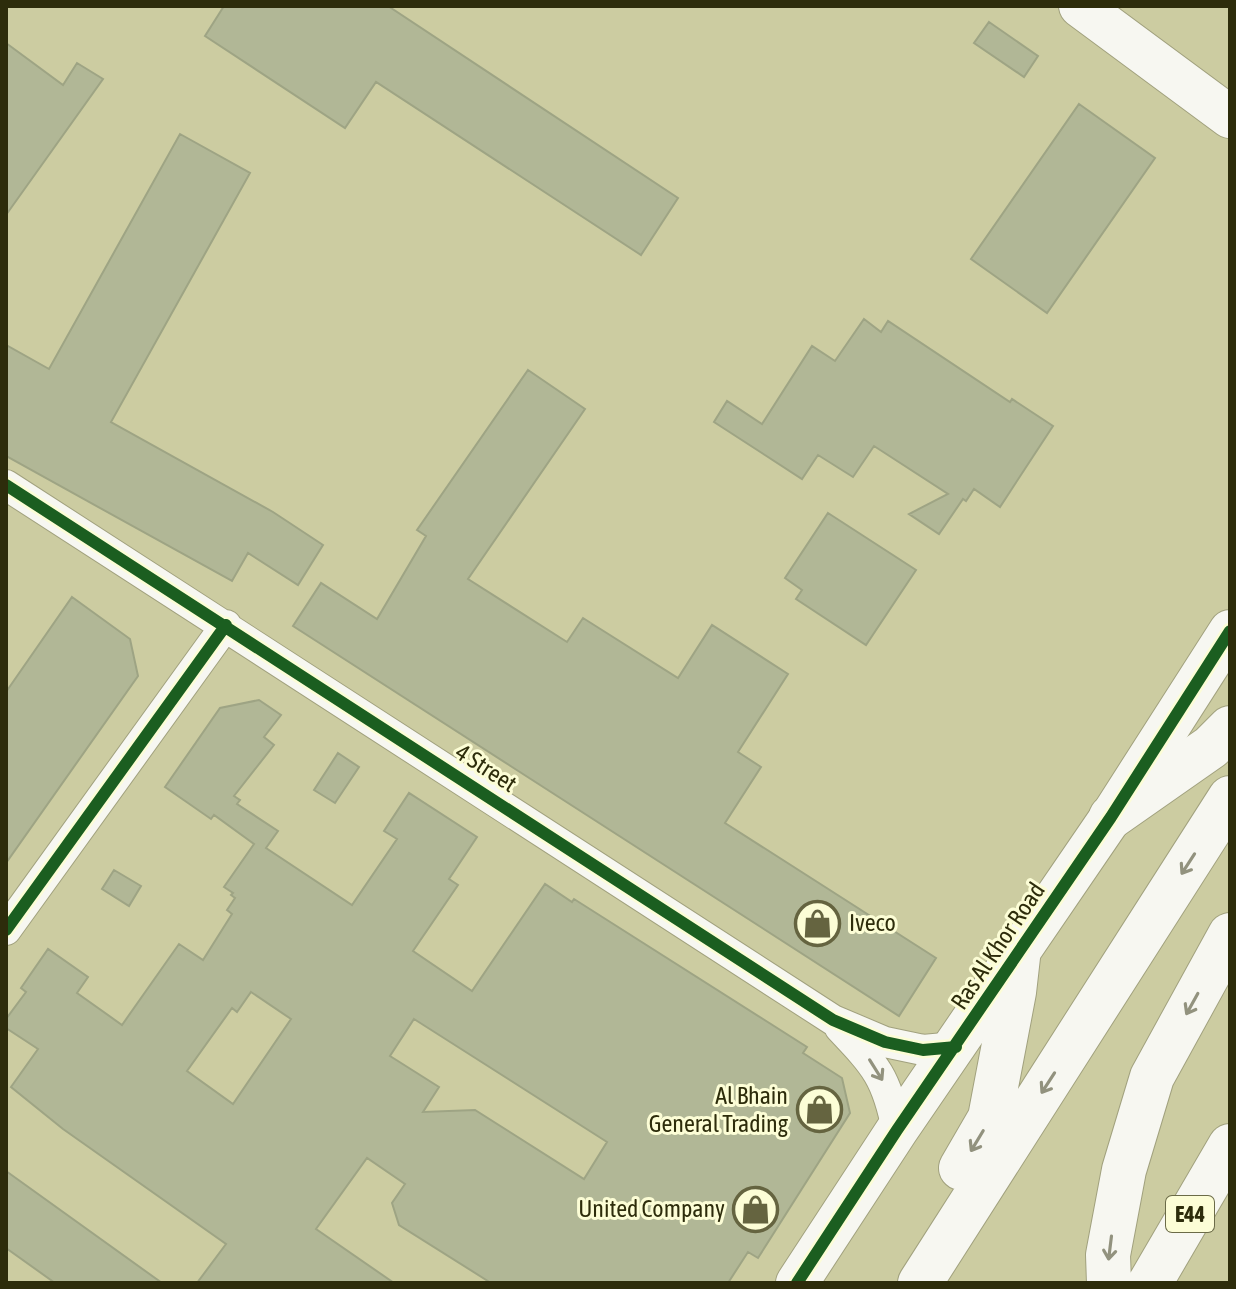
<svg xmlns="http://www.w3.org/2000/svg" width="1236" height="1289" font-family="'Asap Condensed',sans-serif">
	<style>
		.building { fill: #b1b796; stroke: #9ea484; stroke-width: 2; fill-rule: evenodd }
		.lines { fill: none; stroke-linecap: round; stroke-linejoin: round }
		.street-casing { stroke: #a1a17e; stroke-width: 32 }
		.secondary-casing { stroke: #a1a17e; stroke-width: 44 }
		.highway-casing { stroke: #a1a17e; stroke-width: 46 }
		.street { stroke: #f7f7f1; stroke-width: 30 }
		.secondary { stroke: #f7f7f1; stroke-width: 42 }
		.highway { stroke: #f7f7f1; stroke-width: 44 }
		.cycleway-casing { stroke: #fcfdd6; stroke-width: 17 }
		.cycleway { stroke: #1b5e20; stroke-width: 12 }
		.oneway { stroke: #92927e }
		.labels { text-anchor: middle; stroke-width: 6; stroke-linejoin: round; paint-order: stroke }
		.shield { fill: #fcfdd6; stroke: #6b6b48; stroke-width: 2 }
		.shield-label { font-size: 22px; font-weight: bold; fill: #2d2c0b }
		.street-label { font-size: 24px; fill: #2d2c0b; stroke: #fcfdd6 }
		.poi-label { font-size: 24px; fill: #2d2c0b; stroke: #fcfdd6; text-anchor: end }
	</style>
	<rect width="100%" height="100%" fill="#cccca1"/>
	<!-- building -->
	<path class="building" d="M224 6H388L678 198 641 255 376 82 345 128 205 36Z
		M989 22 1038 56 1024 77 974 43Z
		M6 43 63 85 77 63 103 79 6 215Z
		M1079 104 1155 158 1047 313 971 259Z
		M180 134 250 173 111 422 273 512 323 545 298 585 248 553 232 581 6 456V345L49 369Z
		M864 319 881 332 888 321 1010 402 1012 399 1053 426 1000 507 974 489 966 501 963 499 939 534 909 514 948 494 874 446 853 477 818 455 802 479 714 422 727 401 762 424 812 346 835 361Z
		M528 370 585 409 468 579 567 642 583 618 678 678 712 625 788 674 738 752 761 767 725 823 936 958 899 1016 293 626 321 583 377 619 426 536 417 530Z
		M828 513 916 570 866 645 796 599 802 590 785 578Z
		M72 597 130 639 138 676 6 863V692Z
		M259 700 281 715 264 737 274 745 234 796 240 800 237 804 278 831 266 848 352 905 397 839 384 831 409 793 477 837 449 879 458 885 413 951 472 991 545 884 572 902 574 899 807 1047 803 1053 842 1078 850 1113 758 1258 748 1252 728 1283H491L399 1225 392 1203 405 1184 367 1158 316 1229 394 1283H197L226 1244 63 1129 11 1087 38 1049 6 1028V1019L26 992 21 988 48 949 88 977 77 993 122 1025 179 944 203 960 232 914 227 910 235 898 231 895 233 893 224 887 254 844 214 815 211 819 165 787 220 708ZM251 992 291 1019 233 1104 187 1071 232 1008 237 1012ZM414 1019 607 1142 584 1179 475 1110 423 1112 439 1087 390 1056Z
		M338 753 359 767 335 803 314 790Z
		M114 870 141 886 129 906 102 889Z
		M6 1171 162 1283H55L6 1248Z"/>
	<g class="lines">
		<defs>
			<path id="street" d="M6 485 833 1020 885 1042 923 1050 956 1047
				M6 930 226 625
				M840 1028C876 1066 887 1078 897 1130"/>
			<path id="secondary" d="M1080 6 1230 117
				M797 1283 897 1130 1111 817 1230 631"/>
			<path id="highway" d="M1111 817 1211 747 1230 728
				M961 1168 990 1118 1014 992 1018 957
				M920 1283 1230 798
				M1109 1283 1108 1255 1124 1170 1152 1077 1230 935
				M1150 1283 1230 1146"/>
		</defs>
		<!-- street casing -->
		<use href="#street" class="street-casing"/>
		<!-- secondary casing -->
		<use href="#secondary" class="secondary-casing"/>
		<!-- highway casing -->
		<use href="#highway" class="highway-casing"/>
		<!-- street -->
		<use href="#street" class="street"/>
		<!-- secondary -->
		<use href="#secondary" class="secondary"/>
		<!-- highway -->
		<use href="#highway" class="highway"/>
		<defs>
			<path id="cycleway" d="M6 485 833 1020 885 1042 923 1050 956 1047
				M6 930 226 625
				M797 1283 897 1130 1111 817 1230 631"/>
		</defs>
		<!-- cycleway casing -->
		<use href="#cycleway" class="cycleway-casing"/>
		<!-- cycleway -->
		<use href="#cycleway" class="cycleway"/>
	</g>
	<!-- one-way arrows -->
	<defs><path id="oneway-shaft" d="M-6 0H5M1.5-3L5.5 0L1.5 3" fill="none" stroke-width="1.6" stroke-linecap="round" stroke-linejoin="round" transform="scale(2)"/></defs>
	<g class="oneway">
		<use href="#oneway-shaft" transform="translate(1188 864) rotate(123)"/>
		<use href="#oneway-shaft" transform="translate(1192 1004) rotate(119)"/>
		<use href="#oneway-shaft" transform="translate(876 1070) rotate(58)"/>
		<use href="#oneway-shaft" transform="translate(1048 1083) rotate(123)"/>
		<use href="#oneway-shaft" transform="translate(977 1141) rotate(121)"/>
		<use href="#oneway-shaft" transform="translate(1110 1248) rotate(97)"/>
	</g>
	<!-- icons -->
	<defs>
		<symbol id="shop-ring" viewBox="-11 -11 22 22"><circle r="9.5" fill="#fcfdd6" stroke="#656440" stroke-width="1.5"/><path d="M-5-2.5h2.3a2.7 3.5 0 0 1 5.4 0H5L5.5 6h-11ZM-1.5-2.5h3a1.5 2.3 0 0 0-3 0Z" fill="#656440"/></symbol>
	</defs>
	<g fill-rule="evenodd">
		<use href="#shop-ring" x="792" y="898" width="51" height="51"/>
		<use href="#shop-ring" x="794" y="1084" width="51" height="51"/>
		<use href="#shop-ring" x="730" y="1184" width="51" height="51"/>
	</g>
	<g class="labels">
		<!-- shield labels -->
		<rect class="shield" x="1166" y="1196" width="48" height="36" rx="6"/>
		<g class="shield-label">
			<text x="1190" y="1222">E44</text>
		</g>
		<!-- street labels -->
		<g class="street-label">
			<text transform="translate(486 768) rotate(33)" y="8">4 Street</text>
			<text transform="translate(998 946) rotate(-56)" y="8">Ras Al Khor Road</text>
		</g>
		<!-- poi labels -->
		<g class="poi-label">
			<text x="849" y="931" text-anchor="start">Iveco</text>
			<text x="788" y="1104">Al Bhain<tspan x="788" dy="28">General Trading</tspan></text>
			<text x="725" y="1217">United Company</text>
		</g>
	</g>
	<!-- border -->
	<rect width="1236" height="1289" fill="none" stroke="#2d2c0b" stroke-width="16"/>
</svg>
